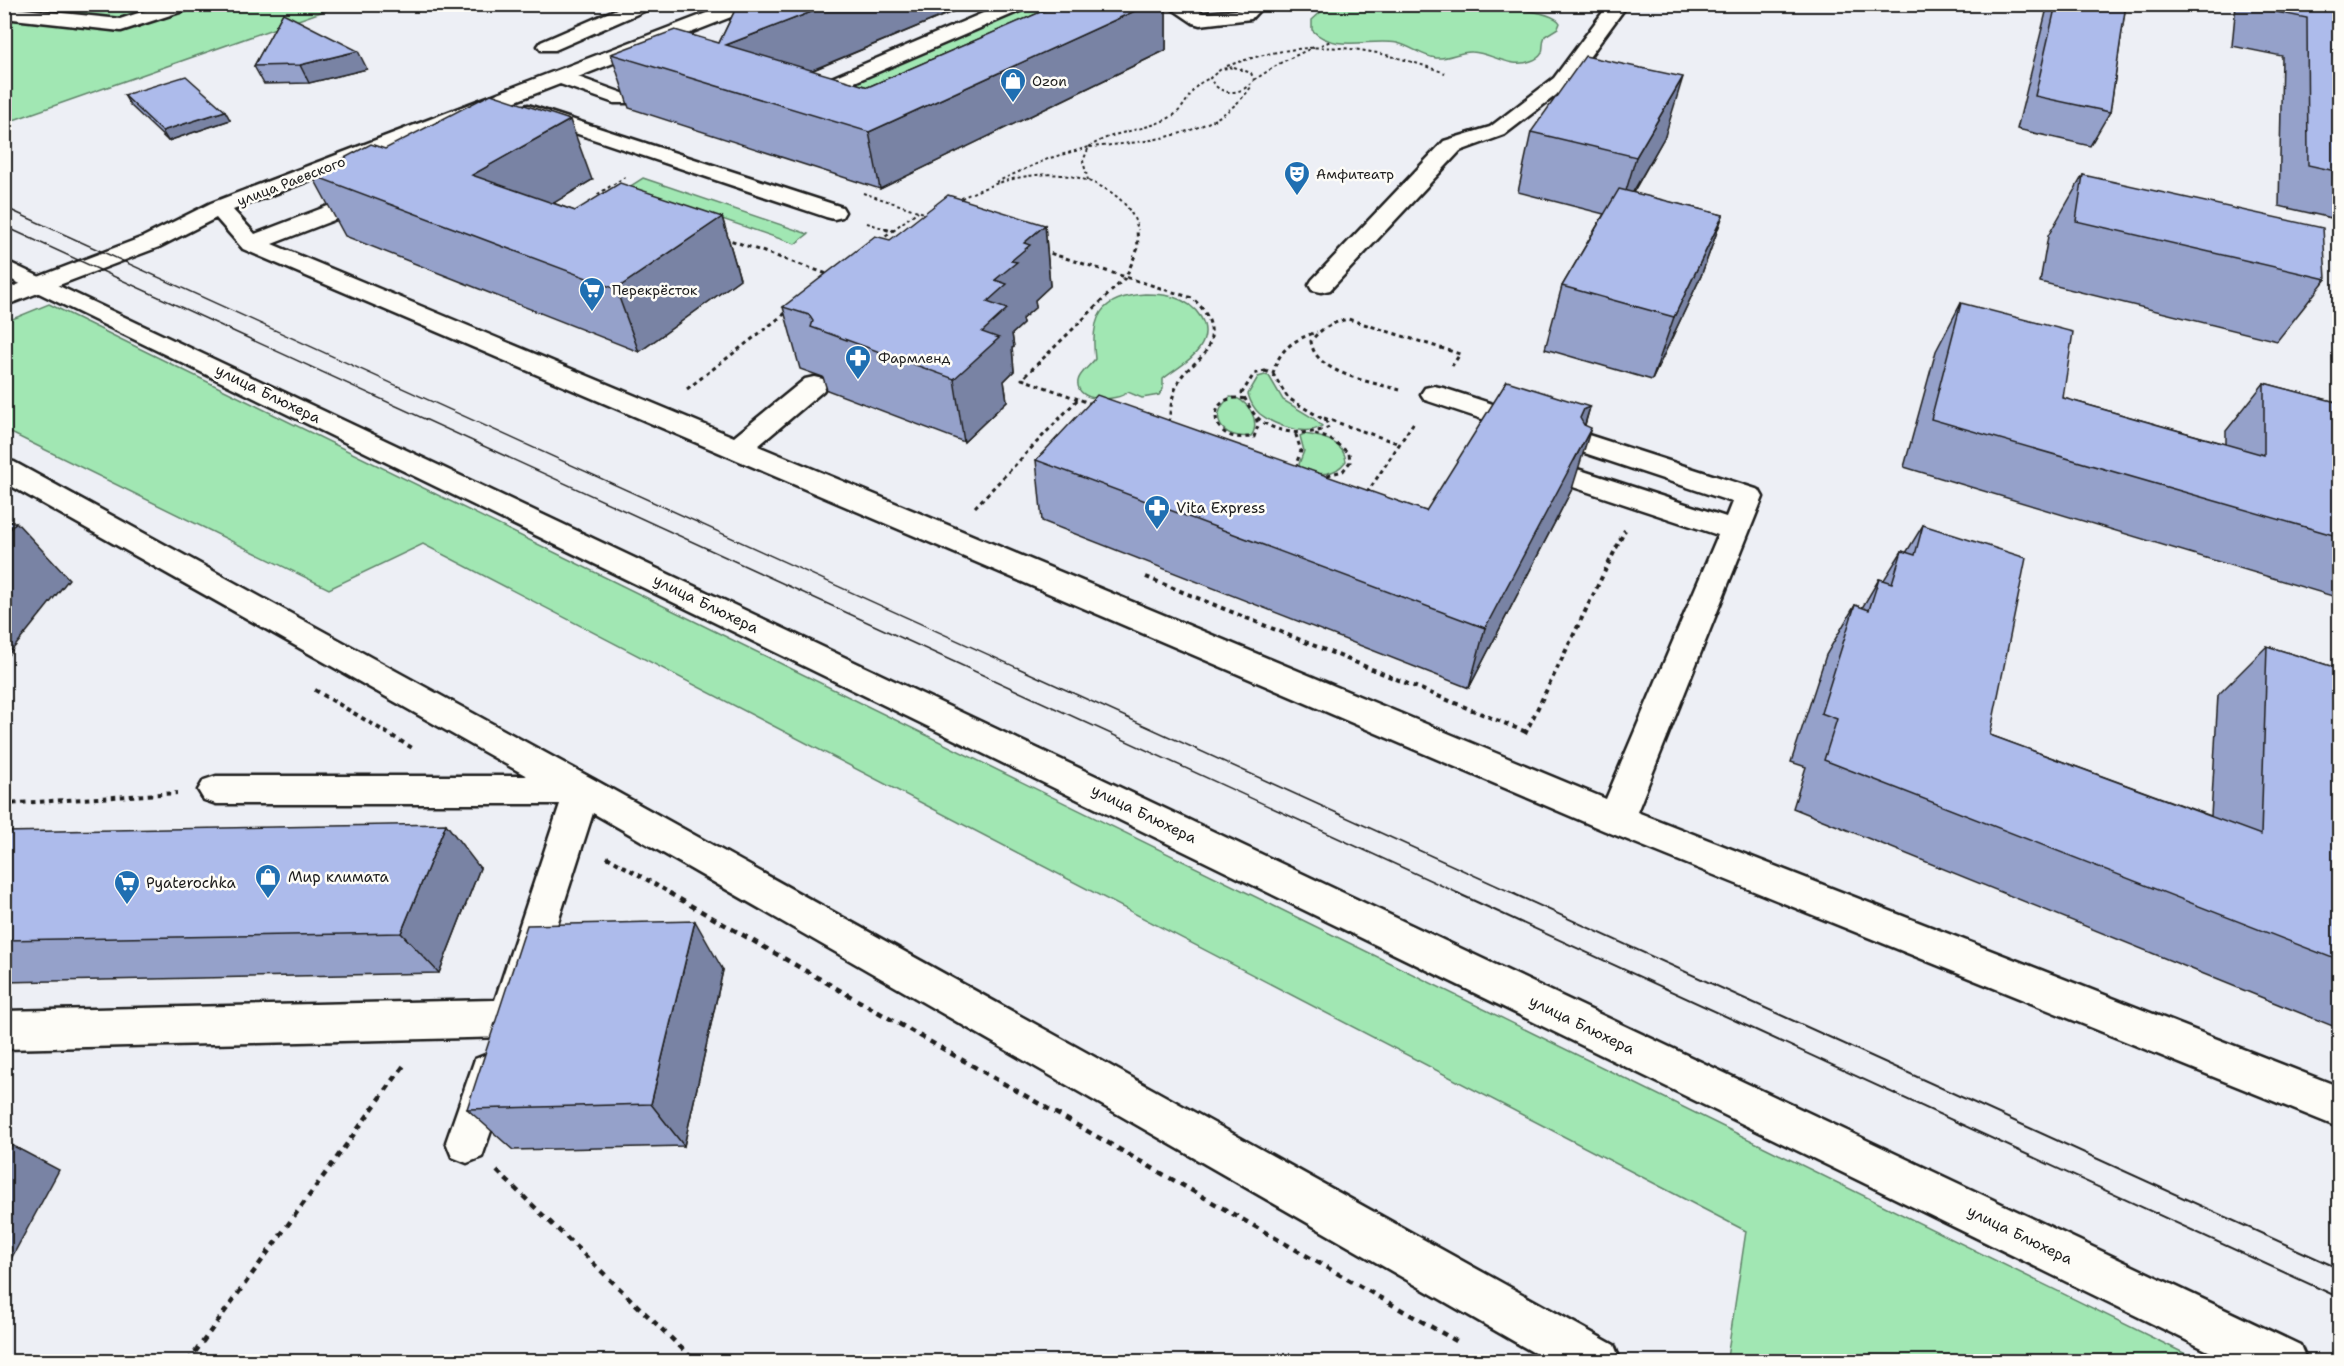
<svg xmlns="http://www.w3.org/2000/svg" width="2344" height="1366" font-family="'Shantell Sans',sans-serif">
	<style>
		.green { fill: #a1e7b3; stroke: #5e8268; stroke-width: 1.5 }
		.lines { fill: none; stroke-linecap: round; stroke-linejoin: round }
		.minor-casing { stroke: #1c1c1c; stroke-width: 5 }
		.major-casing { stroke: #1c1c1c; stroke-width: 5 }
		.path-far3 { stroke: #1c1c1c; stroke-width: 2; stroke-dasharray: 3 3; stroke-linecap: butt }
		.path-far2 { stroke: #1c1c1c; stroke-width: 3; stroke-dasharray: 4 4; stroke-linecap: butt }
		.path-far1 { stroke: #1c1c1c; stroke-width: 4; stroke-dasharray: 4.5 4.5; stroke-linecap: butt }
		.path { stroke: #1c1c1c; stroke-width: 4.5; stroke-dasharray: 6 6; stroke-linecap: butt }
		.minor { fill: #fdfcf7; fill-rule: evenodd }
		.major { fill: #fdfcf7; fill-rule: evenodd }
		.tram-far1 { stroke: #1c1c1c; stroke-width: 1.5 }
		.tram { stroke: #1c1c1c; stroke-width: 2 }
		.wall { fill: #95a1ca; stroke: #1c1c1c; stroke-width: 1.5 }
		.shaded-wall { fill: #7983a4; stroke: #1c1c1c; stroke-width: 1.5 }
		.building { fill: #adbbeb; stroke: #1c1c1c; stroke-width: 1.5 }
		.labels { text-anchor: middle; stroke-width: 5; stroke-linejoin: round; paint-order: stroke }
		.far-poi-label { font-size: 14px; fill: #1c1c1c; stroke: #fdfcf7; text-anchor: start }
		.far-street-label { font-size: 14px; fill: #1c1c1c; stroke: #fdfcf7 }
		.street-label { font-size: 15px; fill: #1c1c1c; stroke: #fdfcf7 }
		.poi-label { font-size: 15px; fill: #1c1c1c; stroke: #fdfcf7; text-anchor: start }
	</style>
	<rect width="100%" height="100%" fill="#edeff5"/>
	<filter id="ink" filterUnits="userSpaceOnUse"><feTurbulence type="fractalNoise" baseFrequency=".0167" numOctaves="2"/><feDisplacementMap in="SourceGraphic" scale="12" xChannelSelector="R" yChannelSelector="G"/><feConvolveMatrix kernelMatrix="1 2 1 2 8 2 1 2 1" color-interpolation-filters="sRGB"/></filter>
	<g filter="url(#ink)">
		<!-- green -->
		<path class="green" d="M5 4 341 5 5 123Z
			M1343 4C1376 4 1548 0 1560 23L1558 28 1545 36C1540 47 1548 55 1531 61 1510 69 1492 53 1472 52 1460 51 1449 59 1436 58 1421 56 1411 46 1397 43 1369 38 1334 53 1312 30V20L1323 10Z
			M1037 5H1058L1086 16 878 109 839 89Z
			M643 178 808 234 795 244 629 187Z
			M1145 294C1154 294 1164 294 1173 297 1196 304 1215 326 1199 349 1189 363 1175 369 1163 379V389L1159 395 1142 398 1128 392C1116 402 1075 403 1078 381 1079 373 1090 366 1095 359 1090 317 1100 297 1145 294Z
			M49 304 2200 1361H1734L1727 1358 1746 1231 423 544 329 589 5 430V322Z
			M1265 375 1269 376 1283 400 1313 418 1322 426C1306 437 1274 425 1260 414 1254 409 1250 401 1248 394L1258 377Z
			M1230 397C1247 397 1262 422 1251 436 1223 440 1206 418 1230 397Z
			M1304 434C1321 436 1344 442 1346 461 1334 477 1319 475 1301 470L1299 464 1304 451 1300 436Z"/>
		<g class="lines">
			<defs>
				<path id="minor" d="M166 4H195L192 8 121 31 4 18V7L120 19Z
					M628 4H654L651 8 555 50H541L538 46 541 42Z
					M730 4H757L754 8 578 77 628 95 631 99 628 103H614L560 84 233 210 255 234 367 191 375 189 383 191 386 196 383 201 272 244 734 437 805 379 814 377 823 379 827 385 823 391 758 446 1606 799 1718 535 1567 485 1563 478 1567 471 1577 469 1726 517 1732 502 1425 400 1421 394 1425 388 1434 386 1443 388 1759 490 1763 497 1637 812 2340 1087V1128L1603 830 243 249 216 218 159 247 4 306V290L143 237 211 203Z
					M1004 4H1030L1027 8 815 99H801L798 95 801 91Z
					M1165 4H1188L1203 13 1239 10 1245 4H1265L1251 19 1200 25 1193 23Z
					M1609 4H1628L1568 86 1504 135 1460 151 1330 290 1321 292 1312 290 1309 285 1312 280 1444 141 1490 127 1554 78Z
					M528 105 842 207 845 212 842 217 834 219 826 217 521 115 518 111 521 107Z
					M4 460 14 462 595 780 1614 1345 1621 1362H1550L593 813 523 1031 509 1037 4 1049V1011L495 1000 560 804H216L204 800 198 790 204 780 216 776H527L4 482Z
					M490 1053 505 1059 511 1073 482 1157 467 1163 452 1157 446 1142 475 1059Z"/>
				<path id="major" d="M4 260 2300 1345 2307 1362H2231L4 276Z"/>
			</defs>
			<!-- minor casing -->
			<use href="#minor" class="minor-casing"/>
			<!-- major casing -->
			<use href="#major" class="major-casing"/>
			<!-- path-far3 -->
			<path class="path-far3" d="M1321 45 1331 41
				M1227 66C1308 37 1365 44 1445 73
				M1234 67 1251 73 1254 80C1242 96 1219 97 1210 78L1221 69Z
				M1254 80 1282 62 1314 47
				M1089 147C1114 130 1141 132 1167 119 1186 110 1187 95 1198 85 1201 82 1206 80 1210 78
				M1090 147C1146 142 1216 137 1251 87
				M996 182 1050 158 1089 147 1083 161 1088 180
				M863 193 930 215
				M604 196 598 194 625 177
				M956 201C1004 176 1063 160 1112 193 1125 202 1134 214 1138 230
				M867 223 889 230
				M893 230 918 211"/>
			<!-- path-far2 -->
			<path class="path-far2" d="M885 229 891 231
				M724 238 830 275
				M879 241 895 229
				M1043 251 1192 298C1210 313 1219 335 1203 355 1196 364 1186 369 1180 379 1172 393 1170 409 1169 425
				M1265 371 1273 374 1288 398 1326 421 1329 427C1310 437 1273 434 1257 417 1251 412 1246 400 1242 393L1254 374Z
				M1273 374C1278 350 1294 339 1317 332
				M687 389 787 312
				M1400 390C1373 382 1314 374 1311 341 1321 328 1332 323 1348 319L1460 354 1452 366
				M1078 399 1022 379 1126 277 1138 248 1137 229
				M1245 399C1211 391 1206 431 1235 437 1241 438 1248 437 1254 437L1258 426 1256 417
				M1324 418 1400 444
				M1315 434 1330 439 1349 453 1350 462 1343 471 1324 476
				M1298 468 1296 464 1301 451 1296 435 1300 433
				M1367 493 1414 422
				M975 507 1078 399 1092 404"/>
			<!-- path-far1 -->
			<path class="path-far1" d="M1146 577 1526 732
				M315 690 414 749
				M1525 734 1625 530
				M4 804 177 793
				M607 857 672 894"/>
			<!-- path -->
			<path class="path" d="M669 893 1458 1342
				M497 1171 696 1362
				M188 1362 405 1064"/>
			<!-- minor -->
			<use href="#minor" class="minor"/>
			<!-- major -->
			<use href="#major" class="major"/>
			<!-- tram-far1 -->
			<path class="tram-far1" d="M4 207 1515 894
				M4 226 1460 894"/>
			<!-- tram -->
			<path class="tram" d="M1457 893 2340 1298
				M1512 893 2340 1269"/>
		</g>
		<!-- wall -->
		<path class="wall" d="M738 4H971L811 71 868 87 1059 4H1166V50L880 189 629 108 611 54 719 43Z
			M2048 4H2126L2110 112 2090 146 2017 129Z
			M2236 4H2340V220L2279 206 2282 56 2232 46Z
			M283 13 367 69 309 83 264 84 254 66Z
			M124 95 225 111 230 120 168 141 130 105Z
			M1531 132 1665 136 1633 193 1723 215 1701 276 1652 380 1545 349 1562 286 1604 214 1518 192Z
			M385 149 592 180 553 203 575 211 722 217 740 279 639 352 345 236 312 175Z
			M2083 175 2326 279 2277 341 2040 282 2048 236Z
			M1045 225 1050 286 1035 300 1036 307 1022 319 1023 324 1012 334 1014 347 1012 348 1014 371 1004 381 1007 401 964 442 827 390 823 377 800 369 783 307 890 240Z
			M1961 303 2063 398 2226 444V431L2264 383 2340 403V597L2339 598 1904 467 1936 351Z
			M1590 407 1585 425 1572 489 1469 688 1042 521 1036 460 1426 511Z
			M1923 525 1990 735 2211 816 2218 695 2267 646 2340 669V1029L1793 808 1806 767 1791 762 1826 655 1855 605 1862 608 1879 579 1884 580 1902 551 1906 553Z
			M4 832 480 868 439 973 4 982Z
			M723 970 684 1146 513 1150 467 1109Z"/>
		<!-- shaded-wall -->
		<path class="shaded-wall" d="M832 4H971L750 96 726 45Z
			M1150 4H1166V50L880 189 869 132Z
			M358 51 367 69 309 83 300 65Z
			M1683 77 1665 136 1618 218 1636 157Z
			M225 111 230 120 168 141 162 131Z
			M570 120 592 180 499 236 472 175Z
			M1723 215 1701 276 1652 380 1674 317Z
			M722 217 740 279 639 352 616 289Z
			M1045 225 1050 286 1035 300 1036 307 1022 319 1023 324 1012 334 1014 347 1012 348 1014 371 1004 381 1007 401 964 442 954 379 982 332 987 302 995 280 1011 261 1024 243Z
			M1590 407 1574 461 1591 428 1572 489 1469 688 1485 628 1584 409Z
			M16 522 69 579 4 660V536Z
			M446 824 480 868 439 973 401 933Z
			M695 921 723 970 684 1146 651 1104Z
			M4 1141 59 1170 4 1272Z"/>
		<!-- building -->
		<path class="building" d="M738 4H832L726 45 868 87 1059 4H1150L869 132 611 54 675 30 719 43Z
			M2056 4H2126L2110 112 2035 96Z
			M2256 4H2340V172L2308 165 2307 18 2256 8Z
			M283 13 358 51 300 65 254 66Z
			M1585 56 1683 77 1636 157 1531 132Z
			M186 76 225 111 162 131 124 95Z
			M491 94 570 120 472 175 575 211 620 183 722 217 616 289 312 175 371 144 385 149Z
			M2083 175 2323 228 2326 279 2076 221Z
			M1619 189 1723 215 1674 317 1562 286Z
			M948 195 1045 225 1024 243 1030 245 1011 261 1017 262 995 280 1007 284 987 302 1007 309 982 332 999 338 954 379 811 327 813 321 809 315 783 307 875 236 890 240Z
			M1961 303 2073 332 2063 398 2264 455V383L2340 403V537L1931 419Z
			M1507 381 1590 407 1584 409 1580 418 1584 425 1591 428 1485 628 1036 460 1097 395 1426 511Z
			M4 522H16L4 536Z
			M1923 525 2026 558 1990 735 2261 835 2267 646 2340 669V961L1824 760 1837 719 1821 713 1855 605 1869 610 1879 579 1892 583 1902 551 1915 555Z
			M446 824 401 933 4 940V832Z
			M695 921 651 1104 467 1109 527 925Z"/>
	</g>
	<!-- icons -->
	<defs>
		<symbol id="shop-pin" viewBox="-11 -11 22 30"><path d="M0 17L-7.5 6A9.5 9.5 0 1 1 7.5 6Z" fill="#1f6fb2" stroke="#fdfcf7"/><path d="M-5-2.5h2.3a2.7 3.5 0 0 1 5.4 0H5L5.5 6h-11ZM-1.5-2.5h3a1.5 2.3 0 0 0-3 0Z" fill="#fff"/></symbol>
		<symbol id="theatre-pin" viewBox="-11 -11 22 30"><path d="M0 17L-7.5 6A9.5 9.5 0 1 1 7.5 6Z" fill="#1f6fb2" stroke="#fdfcf7"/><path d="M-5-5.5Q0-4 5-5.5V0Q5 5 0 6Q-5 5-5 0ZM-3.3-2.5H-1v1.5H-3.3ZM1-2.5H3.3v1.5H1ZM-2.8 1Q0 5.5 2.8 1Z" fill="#fff"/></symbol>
		<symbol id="supermarket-pin" viewBox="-11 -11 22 30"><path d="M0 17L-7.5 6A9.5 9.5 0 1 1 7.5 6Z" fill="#1f6fb2" stroke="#fdfcf7"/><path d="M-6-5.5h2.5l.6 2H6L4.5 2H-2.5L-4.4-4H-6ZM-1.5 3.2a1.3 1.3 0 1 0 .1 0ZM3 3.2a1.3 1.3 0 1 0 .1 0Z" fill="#fff"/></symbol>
		<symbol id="pharmacy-pin" viewBox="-11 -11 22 30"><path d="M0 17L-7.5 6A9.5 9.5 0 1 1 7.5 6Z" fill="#1f6fb2" stroke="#fdfcf7"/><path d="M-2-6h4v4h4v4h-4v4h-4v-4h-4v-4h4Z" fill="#fff"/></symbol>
	</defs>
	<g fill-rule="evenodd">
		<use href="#shop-pin" x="998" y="66" width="30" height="40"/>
		<use href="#theatre-pin" x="1282" y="159" width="30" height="40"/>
		<use href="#supermarket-pin" x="577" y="275" width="30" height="40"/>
		<use href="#pharmacy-pin" x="843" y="343" width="30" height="40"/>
		<use href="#pharmacy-pin" x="1142" y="493" width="30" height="40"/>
		<use href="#shop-pin" x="253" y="862" width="30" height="40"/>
		<use href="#supermarket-pin" x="112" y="868" width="30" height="40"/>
	</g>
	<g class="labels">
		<!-- far-poi labels -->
		<g class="far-poi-label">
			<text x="1032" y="86">Ozon</text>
			<text x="1316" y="179">Амфитеатр</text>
			<text x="612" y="295">Перекрёсток</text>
			<text x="878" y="363">Фармленд</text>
		</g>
		<!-- far-street labels -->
		<g class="far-street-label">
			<text transform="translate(291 181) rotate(-21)" y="5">улица Раевского</text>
		</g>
		<!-- street labels -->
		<g class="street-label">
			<text transform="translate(268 394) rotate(26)" y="5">улица Блюхера</text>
			<text transform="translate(706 604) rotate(26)" y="5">улица Блюхера</text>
			<text transform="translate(1144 814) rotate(26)" y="5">улица Блюхера</text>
			<text transform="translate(1582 1025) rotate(26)" y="5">улица Блюхера</text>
			<text transform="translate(2020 1235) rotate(26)" y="5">улица Блюхера</text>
		</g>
		<!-- poi labels -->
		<g class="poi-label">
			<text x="1176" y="513">Vita Express</text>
			<text x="288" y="882">Мир климата</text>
			<text x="146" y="888">Pyaterochka</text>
		</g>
	</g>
	<!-- margin -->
	<rect width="2344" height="1366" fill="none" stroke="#fdfcf7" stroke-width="24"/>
	<rect x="12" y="12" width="2320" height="1342" fill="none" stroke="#1c1c1c" stroke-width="2" filter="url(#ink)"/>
</svg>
